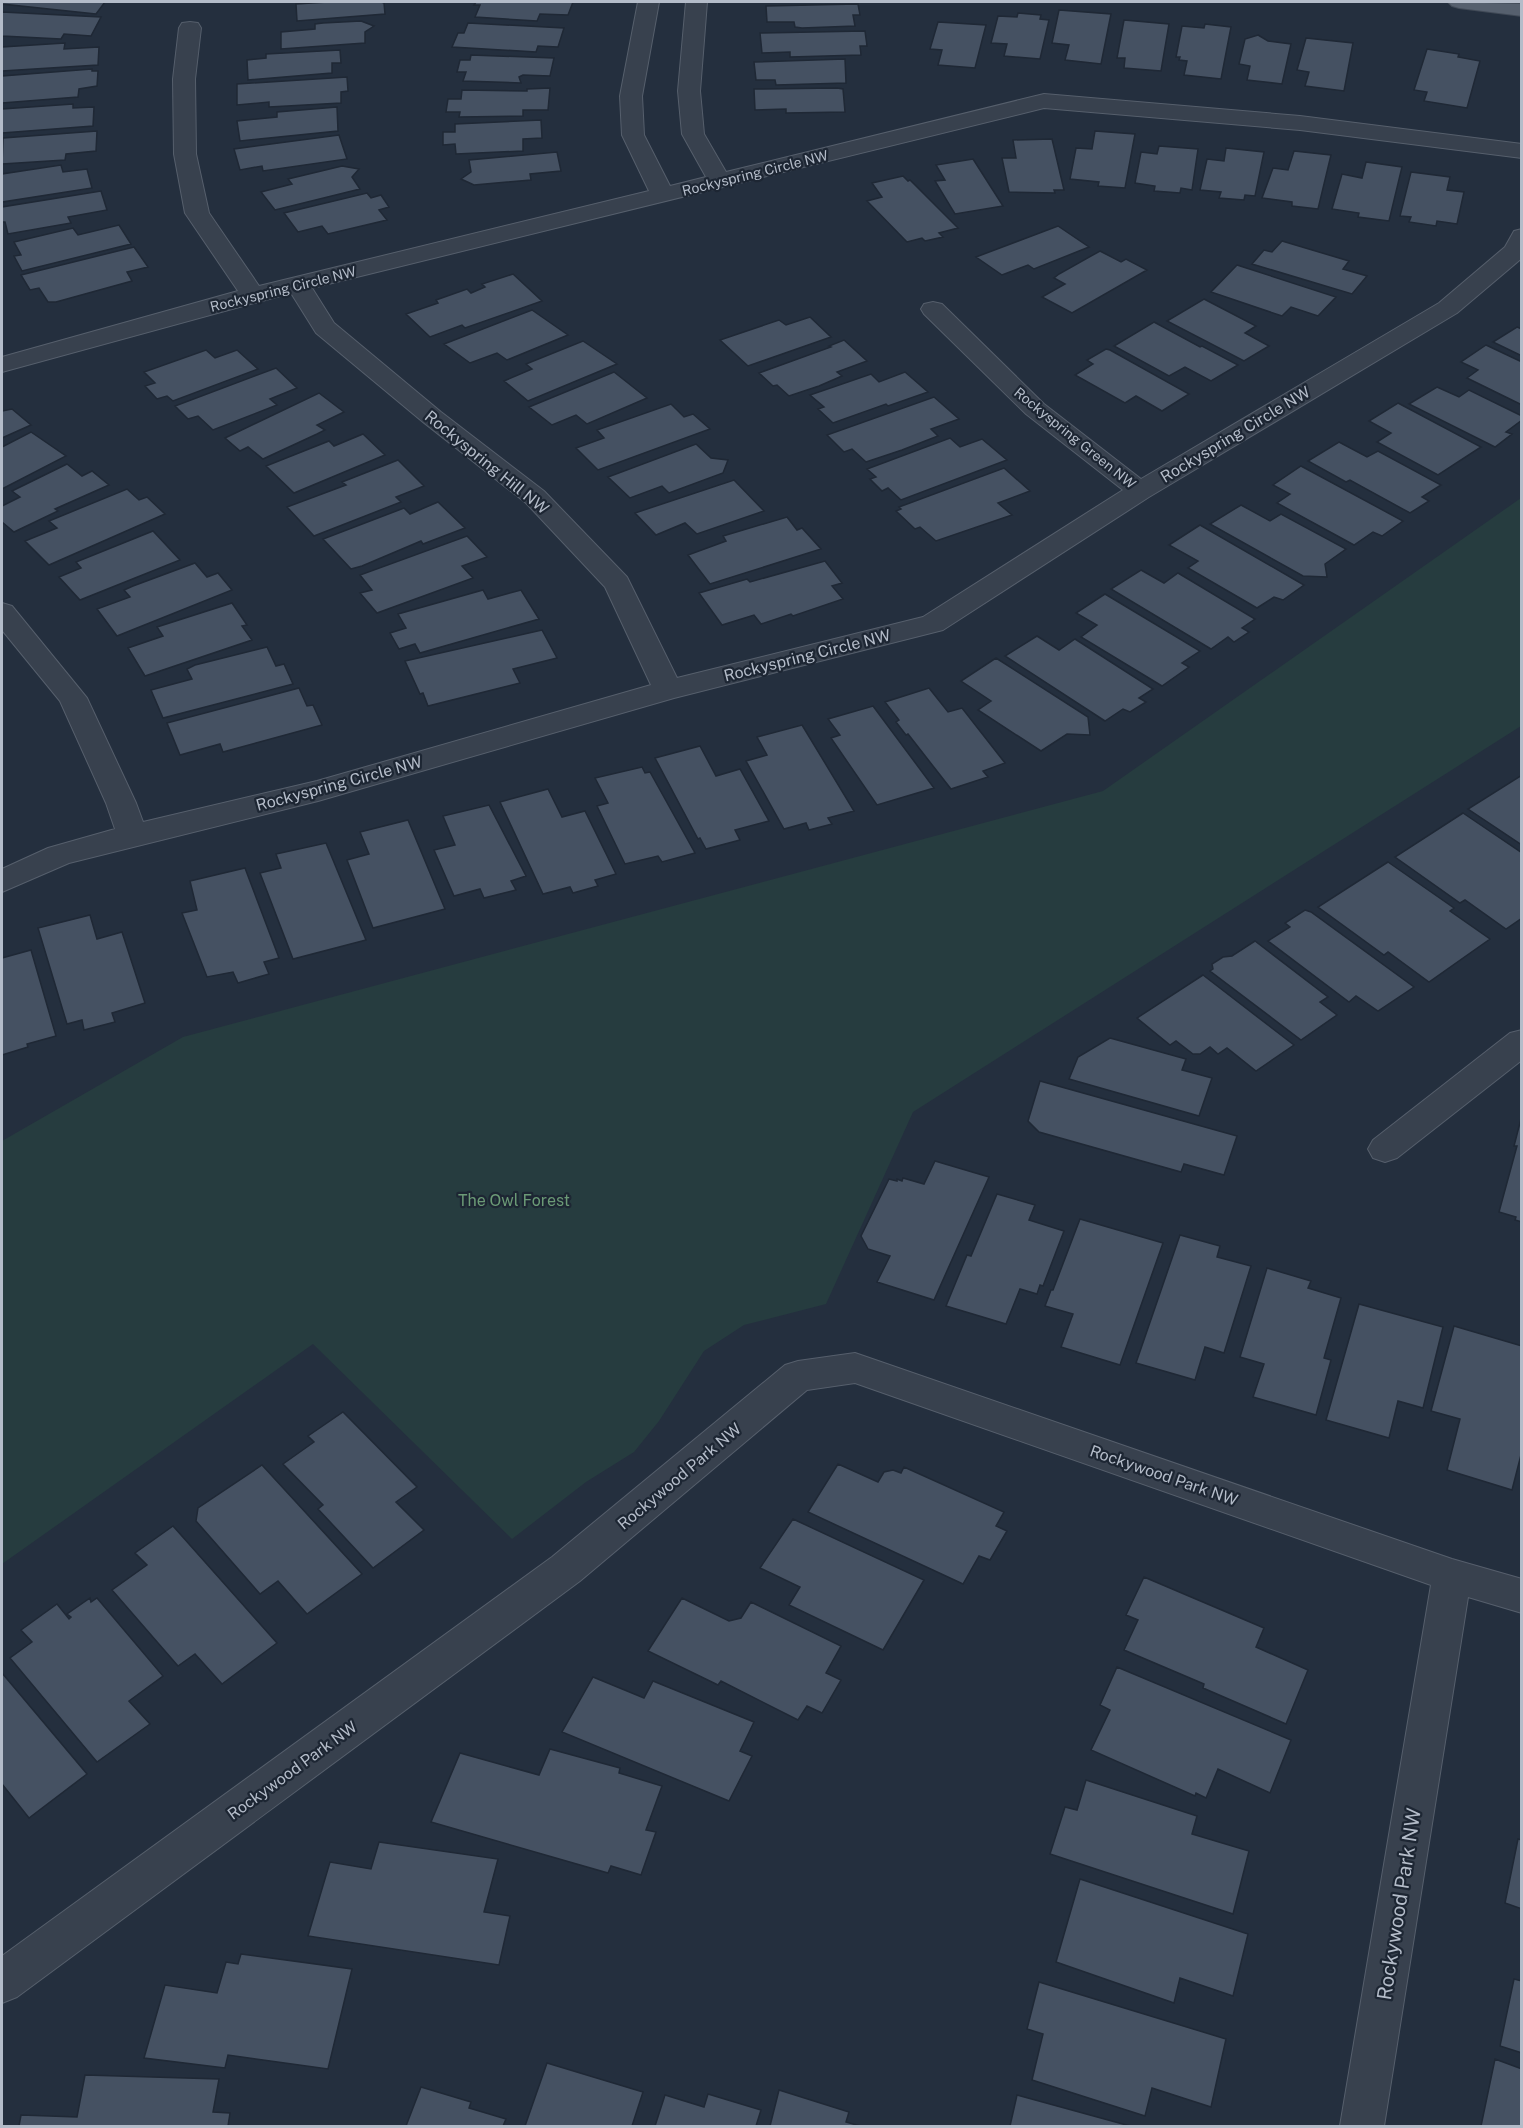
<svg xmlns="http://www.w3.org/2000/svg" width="1523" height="2128" font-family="'Public Sans',sans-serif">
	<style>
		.green { fill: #263c3f }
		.building { fill: #455162; stroke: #1f2835; stroke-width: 1.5 }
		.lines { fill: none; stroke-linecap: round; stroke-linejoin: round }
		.minor-casing { stroke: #565f6c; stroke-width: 2 }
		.major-casing { stroke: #414a57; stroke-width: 2 }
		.minor { fill: #38414e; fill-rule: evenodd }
		.major { fill: #56606e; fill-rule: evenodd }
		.labels { text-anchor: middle; stroke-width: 4.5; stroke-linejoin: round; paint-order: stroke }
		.far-street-label { font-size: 14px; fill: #b4bcc9; stroke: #1d2633 }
		.street-label { font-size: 16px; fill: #b4bcc9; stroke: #1d2633 }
		.park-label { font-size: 16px; fill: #6b9a76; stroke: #1d2633 }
		.near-street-label { font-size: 20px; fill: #b4bcc9; stroke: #1d2633 }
	</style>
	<rect width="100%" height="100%" fill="#242f3e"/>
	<!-- green -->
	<path class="green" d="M1521 498V726L913 1112 826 1304 744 1325 704 1351 659 1421 634 1452 586 1482 512 1539 313 1344 2 1564V1141L183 1037 1103 791Z"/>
	<!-- building -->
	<path class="building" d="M2 2H105L96 14 2 4Z
		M328 2H381L384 3 385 14 297 21 296 4Z
		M476 2H573L568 15 540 14 537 21 475 17 480 5H474Z
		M858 4 860 15H853L855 26 802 28 795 27 794 22H767L766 6Z
		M1059 10 1111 14 1101 64 1065 60 1069 45 1052 43Z
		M2 12 101 17 91 36 64 34 61 39 2 36Z
		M1018 13 1041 15 1040 19 1049 20 1040 59 1004 56 1007 44 991 43 998 16 1017 17Z
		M1124 20 1169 24 1161 71 1124 68 1125 58H1117Z
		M361 21 374 26 365 32V43L281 49V32L315 29V24L323 23Z
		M938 22 986 25 975 68 938 65 942 50 930 49Z
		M468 23 564 28 558 47 538 46 536 52 452 47 458 33H464Z
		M1205 24 1231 27 1221 79 1184 75 1187 61 1179 60 1180 57H1176L1182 26 1204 28Z
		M865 31 867 46H860L861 55 790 57V52L762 53 760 33Z
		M1258 35 1268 41 1291 44 1282 84 1247 80 1250 66 1239 64 1245 39Z
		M1306 38 1353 43 1344 91 1305 86 1309 72 1297 70Z
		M65 43 64 49 99 47 98 65 2 71V47Z
		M1427 49 1459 54 1458 57 1480 61 1467 108 1424 101 1427 92 1414 90Z
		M340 50 341 63H332V73L248 80 247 60 266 58V54Z
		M471 55 554 58 550 76 523 75 519 77 521 83 463 81 466 72H457L460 60H470Z
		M845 59 846 83 776 85 775 80H756L754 62Z
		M92 69V71H98L97 86 79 89 78 97 2 103V76Z
		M347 77 348 91 341 92V103L269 107V102L237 105V84Z
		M550 88 548 110H523V116L459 117 460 112H446L448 99H461L462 90 527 91V89Z
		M837 88 843 89 845 112 786 113V109L755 110 754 89Z
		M73 104V108L94 107 93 126 2 133V109Z
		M337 107 338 131 240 141 237 121 277 117V112Z
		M541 120 542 138 523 139V151L456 154 455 144 443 145V132H455V124Z
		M97 131 96 151 66 154 65 160 2 164 3 138Z
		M1095 131 1135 134 1125 188 1098 186 1099 182 1070 179 1076 148 1092 149Z
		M339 135 347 159 263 171 262 166 240 170 234 149Z
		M1052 139 1064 190H1054L1055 193 1009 192 1002 158H1016L1013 140Z
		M1159 146 1198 149 1192 190 1181 188 1180 193 1154 191 1155 186 1135 183 1141 152 1157 154Z
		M1226 148 1264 152 1255 196 1245 195 1244 200 1219 198 1221 192 1200 190 1207 159 1224 161Z
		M1294 151 1331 155 1318 209 1292 206V202L1262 198 1273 168 1288 170Z
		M557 152 561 171 530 174 531 180 474 185 461 179 471 172 469 160Z
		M973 159 1003 206 955 214 935 181 945 180 936 165Z
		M1366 162 1402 167 1389 221 1358 217 1359 213 1332 209 1342 174 1362 178Z
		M61 165 63 172 87 169 92 188 2 202V174Z
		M342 166 359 169 352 177 360 189 275 210 261 192 292 184 288 179Z
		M1411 172 1450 177 1447 190 1464 192 1457 224 1437 221 1436 226 1409 222 1411 217 1400 216Z
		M903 176 908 181 910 180 958 228 939 233 943 237 925 241 922 238 907 242 867 201 882 197 872 183Z
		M101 191 107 210 68 217 71 223 8 234 5 222H2V207Z
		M367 193 371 198 381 195 389 207 379 210 387 220 328 234 322 226 298 232 284 213Z
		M119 225 131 244 22 271 14 256 21 255 14 242 73 228 78 235Z
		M1058 226 1089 247 1034 269 1028 265 1002 275 976 257Z
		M1282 241 1349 261 1343 269 1367 276 1352 294 1252 264 1264 250 1272 252Z
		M134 247 148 267 127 272 132 281 56 302H48L39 288 30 290 21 275Z
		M1100 251 1121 262 1126 259 1147 270 1072 313 1042 297 1065 284 1054 278 1059 274Z
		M1237 265 1336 297 1318 316 1291 307 1282 316 1211 292Z
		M513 274 542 301 465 328 462 325 430 337 406 314 438 303 436 300 467 289 471 293 485 287 482 284Z
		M1204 299 1256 326 1245 333 1269 346 1244 361 1167 321Z
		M532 310 568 335 507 360 497 353 470 363 444 344Z
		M810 317 831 337 748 366 720 340 779 320 786 325Z
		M1154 322 1200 347 1202 346 1238 365 1211 381 1185 367 1169 376 1114 346Z
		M1517 327 1522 329V356L1493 342Z
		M844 340 867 361 837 372 842 376 819 386 789 396 777 385 773 386 759 373 831 347 829 346Z
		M583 341 617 364 528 401 504 381 532 369 526 364Z
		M1486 345 1522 362V405L1467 378 1478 370 1461 362Z
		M1106 349 1110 350 1189 394 1162 411 1136 396 1125 403 1075 375 1093 364 1087 360Z
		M206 350 215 358 237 350 258 369 173 401 167 396 157 399 145 386 155 383 144 372Z
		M276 368 297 388 270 399 277 405 213 430 198 416 188 419 175 406Z
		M614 372 647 398 587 424 576 415 552 425 529 407Z
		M905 372 928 392 888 406 886 404 833 423 818 409 824 407 810 395 871 374 879 382Z
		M1437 387 1459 397 1469 390 1522 416V420L1506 432 1512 434 1495 447 1409 404Z
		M319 393 344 412 317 425 325 430 317 434 263 459 248 447 240 451 225 438Z
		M934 397 959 419 931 429 938 436 902 450 866 462 852 449 844 452 827 435Z
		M1398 403 1481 447 1438 475 1377 442 1391 433 1369 421Z
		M671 404 684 417 693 414 710 429 598 470 576 448 604 438 597 430Z
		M12 409 31 425 2 438V411Z
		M31 432 66 456 2 489V447Z
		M363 434 385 455 294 493 266 466 329 441 334 446Z
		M950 438 960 447 982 439 1007 460 901 500 888 488 882 491 870 479 876 477 867 469Z
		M1339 442 1367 457 1378 451 1441 485 1422 497 1429 501 1410 513 1350 480 1346 482 1308 461Z
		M696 444 711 458 728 460 723 473 669 493 662 486 630 498 608 477Z
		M398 460 424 486 396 497 401 502 314 536 287 507 346 485 342 482Z
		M67 464 82 476 92 471 109 485 55 509 58 511 14 532 2 522V506L20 497 12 491Z
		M1301 466 1403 521 1382 536 1373 532 1354 545 1277 503 1290 494 1273 485Z
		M1004 468 1030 491 998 503 1012 515 936 541 920 527 915 529 896 511 901 509 899 507Z
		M734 480 764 511 697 534 685 523 656 535 635 513Z
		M127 489 139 500 147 497 165 514 49 565 25 541 57 528 49 521Z
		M438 502 465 528 423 544 421 541 362 566 351 569 323 539 404 508 410 514Z
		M1241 505 1270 521 1281 514 1346 549 1325 564 1327 577 1303 576 1210 524Z
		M787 517 797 530 802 528 821 549 710 584 688 555 726 541 723 536Z
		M1200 525 1297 581 1304 585 1283 600 1274 597 1257 608 1188 568 1198 561 1169 545Z
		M153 531 180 560 80 600 59 577 81 568 76 562Z
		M467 536 487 557 462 566 473 578 377 613 360 593 372 590 360 575Z
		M825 561 842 583 832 586 843 599 793 616 791 614 761 624 754 615 722 625 699 593 747 579 750 582Z
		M195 563 207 577 218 573 232 590 117 636 97 609 130 597 124 590 133 586Z
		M1141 570 1164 583 1178 573 1255 619 1242 628 1249 632 1234 642 1228 637 1211 649 1111 589Z
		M483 590 488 599 521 590 539 619 420 653 415 644 399 649 390 633 406 628 398 614Z
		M1105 594 1200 651 1182 663 1189 667 1162 686 1081 637 1097 625 1076 613Z
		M232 603 247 625 242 626 252 640 145 676 128 648 163 636 157 627Z
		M542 630 557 658 513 669 520 683 428 706 423 693 420 694 405 661Z
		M1037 636 1059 650 1075 639 1153 689 1139 698 1146 702 1130 712 1123 709 1105 721 1005 656Z
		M267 647 276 666 284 664 293 684 163 718 151 690 192 679 187 669 195 665Z
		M996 658 1088 717 1090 735 1067 734 1041 751 978 710 991 701 961 681Z
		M299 688 307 706 313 705 322 725 223 752 220 744 180 755 167 723Z
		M929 688 948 712 962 708 1005 763 983 771 988 777 951 789 908 734 906 735 896 722 899 720 885 702Z
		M873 706 934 788 877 805 831 738 840 735 828 719Z
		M802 725 854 811 828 818 832 824 809 830 806 823 784 829 746 761 767 755 757 737Z
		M700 746 716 776 740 769 769 821 735 830 740 840 706 849 700 838 698 839 655 758Z
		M642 767 645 773 650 772 695 853 662 862 658 856 625 864 597 806 608 803 595 778Z
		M1522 775V845L1468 809Z
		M548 789 562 817 585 811 616 874 595 880 598 886 573 893 570 887 543 894 500 802Z
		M489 805 526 876 511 881 516 890 484 898 480 889 454 896 434 850 455 845 443 816Z
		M1463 813 1522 853V918L1506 929 1465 900 1460 903 1395 857Z
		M408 820 445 909 373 928 347 860 369 854 360 832Z
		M326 843 366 940 293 959 260 873 281 868 276 854Z
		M1388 862 1454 908 1450 911 1490 939 1429 982 1388 952 1384 955 1318 907Z
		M245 868 279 958 264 962 269 974 238 983 233 972 207 977 182 913 197 910 190 881Z
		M1305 910 1311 912 1414 987 1378 1011 1356 996 1349 1002 1268 941 1290 927 1285 923Z
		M90 915 97 939 122 932 145 1003 112 1013 115 1022 84 1030 82 1020 67 1024 38 928Z
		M1255 941 1328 997 1320 1002 1337 1015 1301 1040 1210 971 1213 969 1212 964 1223 957 1232 956Z
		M31 950 56 1036 27 1044 28 1047 2 1055V958Z
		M1203 975 1290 1042 1294 1045 1256 1071 1227 1048 1218 1054 1210 1047 1200 1054H1193L1176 1041 1170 1045 1137 1018Z
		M1110 1038 1186 1059 1182 1070 1212 1078 1199 1116 1069 1079 1078 1057Z
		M1040 1081 1237 1136 1224 1175 1184 1164 1181 1172 1039 1132 1028 1121Z
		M1522 1115V1222L1515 1220 1516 1217 1499 1212 1517 1146H1514Z
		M935 1161 989 1177 934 1300 877 1282 890 1256 868 1249 861 1236 889 1179 897 1181V1179L902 1181 903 1178 924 1184Z
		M997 1194 1035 1205 1029 1220 1064 1231 1043 1286 1040 1285 1037 1294 1020 1289 1006 1324 946 1306 967 1255 971 1256Z
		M1080 1219 1163 1243 1120 1365 1061 1347 1073 1314 1045 1306 1051 1290H1053Z
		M1180 1235 1220 1246 1217 1257 1251 1266 1224 1353 1205 1347 1195 1380 1136 1363Z
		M1267 1268 1311 1281 1308 1288 1341 1298 1324 1358 1331 1360 1316 1415 1253 1397 1264 1364 1240 1357Z
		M1359 1304 1443 1327 1423 1408 1398 1401 1389 1438 1326 1420Z
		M1454 1326 1522 1346V1451L1512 1490 1447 1470 1460 1419 1431 1411Z
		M343 1412 417 1487 396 1502 424 1530 373 1568 318 1509 323 1505 283 1464 314 1442 308 1436Z
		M838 1464 878 1482 884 1472 893 1470 901 1473 904 1467 1004 1512 996 1526 1007 1531 990 1560 979 1556 963 1584 808 1512Z
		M262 1465 362 1574 307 1614 278 1581 260 1594 196 1521 198 1508Z
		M793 1519 924 1580 883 1650 789 1605 800 1587 760 1568Z
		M173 1526 277 1643 222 1684 195 1654 178 1666 112 1590 147 1565 135 1553Z
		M1144 1577 1264 1628 1256 1647 1308 1670 1286 1724 1203 1688 1204 1684 1124 1650 1138 1620 1126 1615Z
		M90 1598 91 1602 97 1598 163 1676 129 1701 150 1724 97 1762 10 1658 32 1642 21 1630 57 1604 69 1619 71 1617 67 1614Z
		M682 1598 729 1621 741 1618 751 1602 841 1646 826 1673 841 1680 822 1713 807 1706 798 1720 721 1681 718 1685 648 1651Z
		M1117 1667 1291 1740 1270 1793 1218 1769 1206 1798 1196 1793 1195 1796 1091 1750 1110 1710 1100 1705Z
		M2 1673 87 1774 29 1818 2 1784Z
		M593 1677 644 1698 653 1681 754 1722 740 1751 752 1756 729 1801 562 1732Z
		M550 1749 620 1768 619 1773 662 1786 646 1830 656 1832 641 1875 611 1866 608 1873 431 1822 460 1753 539 1775Z
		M1086 1780 1197 1816 1192 1834 1249 1851 1233 1914 1050 1854 1065 1807 1077 1810Z
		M1518 1839 1522 1840V1909L1505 1903Z
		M379 1842 498 1859 484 1912 510 1916 499 1965 308 1936 330 1862 371 1869Z
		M1080 1879 1248 1934 1233 1996 1180 1978 1174 2003 1056 1962Z
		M241 1954 352 1969 328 2069 228 2055 225 2068 144 2058 165 1985 217 1993 226 1962 238 1964Z
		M1514 1979 1522 1981V2053L1500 2046Z
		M1039 1982 1226 2039 1211 2107 1152 2088 1145 2116 1032 2080 1043 2034 1027 2029Z
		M1495 2059 1522 2069V2126H1481Z
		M547 2063 643 2092 632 2126H525Z
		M85 2075 219 2079 213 2112 230 2113 228 2126H19L21 2115 77 2117Z
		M421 2087 471 2102 469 2108 506 2119 503 2126H406Z
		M779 2090 849 2112 846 2122 860 2126H770Z
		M708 2094 761 2110 756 2126H655L665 2095 704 2107Z
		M1017 2095 1130 2126H1010Z"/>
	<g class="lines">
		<defs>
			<path id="minor" d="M638 2H659L642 96 644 135 670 186 706 177 682 134 678 91 686 2H707L700 91 704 134 726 172 1044 94 1300 116 1522 144V158L1300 130 1044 108 312 288 334 323 441 412 544 491 627 577 677 678 923 617 1123 490 1026 414 924 314 921 309 924 304 933 302 942 304 1044 404 1141 479 1439 303 1505 247 1514 231 1522 229V258L1457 313 1149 497 943 630 674 698 318 801 69 863 2 892V869L48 848 115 829 106 803 60 701 2 630V603L12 606 87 698 136 803 143 822 317 781 651 685 605 587 526 503 423 422 316 333 291 293 2 372V357L238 291 185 213 174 154 173 79 179 28 182 23 190 22 198 23 201 28 195 79 196 154 209 213 259 286 649 191 622 135 620 96Z
				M1522 1030V1060L1397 1158 1385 1162 1373 1158 1368 1149 1373 1140 1510 1033Z
				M855 1353 1452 1559 1522 1579V1613L1468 1597 1384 2126H1340L1431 1585 855 1383 807 1390 580 1581 17 1997 2 2003V1956L552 1557 785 1365 798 1361Z"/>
			<path id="major" d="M1448 2 1522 4V16L1459 8 1452 6Z"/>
		</defs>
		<!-- minor casing -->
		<use href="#minor" class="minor-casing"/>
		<!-- major casing -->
		<use href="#major" class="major-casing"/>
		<!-- minor -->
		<use href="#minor" class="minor"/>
		<!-- major -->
		<use href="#major" class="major"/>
	</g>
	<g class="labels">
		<!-- far-street labels -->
		<g class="far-street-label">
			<text transform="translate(755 173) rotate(-14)" y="5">Rockyspring Circle NW</text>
			<text transform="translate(283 289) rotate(-14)" y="5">Rockyspring Circle NW</text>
			<text transform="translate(1075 438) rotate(39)" y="5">Rockyspring Green NW</text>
		</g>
		<!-- street labels -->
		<g class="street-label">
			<text transform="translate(1235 434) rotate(-31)" y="6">Rockyspring Circle NW</text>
			<text transform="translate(487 462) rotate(39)" y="6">Rockyspring Hill NW</text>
			<text transform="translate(807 655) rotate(-14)" y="6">Rockyspring Circle NW</text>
			<text transform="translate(339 783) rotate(-15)" y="6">Rockyspring Circle NW</text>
			<text transform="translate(1164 1475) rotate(19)" y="6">Rockywood Park NW</text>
			<text transform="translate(679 1476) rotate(-40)" y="6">Rockywood Park NW</text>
			<text transform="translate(292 1770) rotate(-36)" y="6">Rockywood Park NW</text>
		</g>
		<!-- park labels -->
		<g class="park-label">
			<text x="514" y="1206">The Owl Forest</text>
		</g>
		<!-- near-street labels -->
		<g class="near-street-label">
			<text transform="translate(1399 1904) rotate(-81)" y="7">Rockywood Park NW</text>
		</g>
	</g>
	<!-- border -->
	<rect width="1523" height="2128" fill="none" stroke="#b4bcc9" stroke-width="6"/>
</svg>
